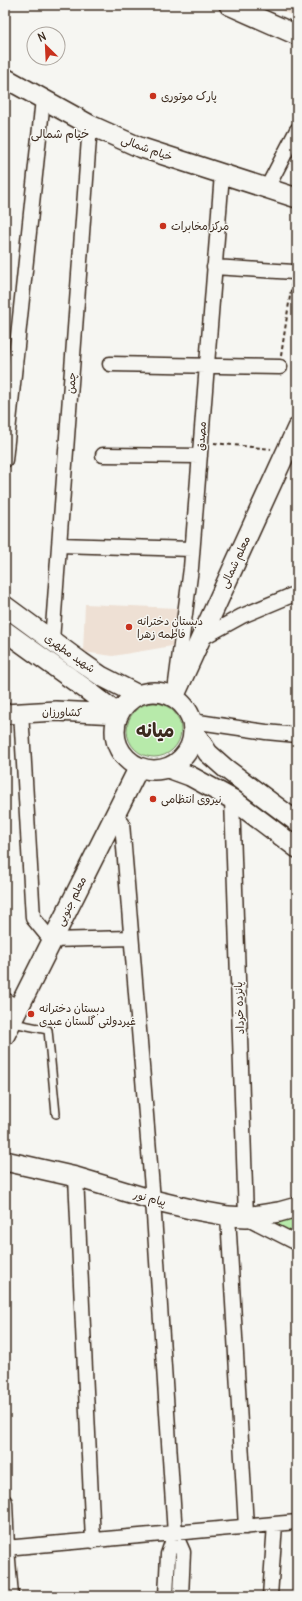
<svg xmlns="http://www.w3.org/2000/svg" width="302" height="1601" font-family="Delius,'Playpen Sans Arabic',sans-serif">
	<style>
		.built { fill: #eee0d4 }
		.green { fill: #b7eaaa; stroke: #798a64 }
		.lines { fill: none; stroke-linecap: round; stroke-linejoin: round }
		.lane-casing { stroke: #3b2a1e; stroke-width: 10 }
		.street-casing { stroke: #3b2a1e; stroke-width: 17 }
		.secondary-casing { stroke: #3b2a1e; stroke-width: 22 }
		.path { stroke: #3b2a1e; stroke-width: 2; stroke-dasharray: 4 3; stroke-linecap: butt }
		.lane { stroke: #f6f6f2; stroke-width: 7 }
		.street { stroke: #f6f6f2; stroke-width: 14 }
		.secondary { stroke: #f6f6f2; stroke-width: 19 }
		.poi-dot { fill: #c8321e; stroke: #f6f6f2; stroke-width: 1.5 }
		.labels { text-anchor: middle; stroke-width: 3; stroke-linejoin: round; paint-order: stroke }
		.poi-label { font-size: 11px; fill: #3b2a1e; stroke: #f6f6f2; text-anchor: start }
		.street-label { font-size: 11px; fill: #3b2a1e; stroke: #f6f6f2 }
		.neighbourhood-label { font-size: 12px; fill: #3b2a1e; stroke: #f6f6f2 }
		.town-label { font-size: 19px; font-weight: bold; fill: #3b2a1e; stroke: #f6f6f2 }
	</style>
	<rect width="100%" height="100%" fill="#f6f6f2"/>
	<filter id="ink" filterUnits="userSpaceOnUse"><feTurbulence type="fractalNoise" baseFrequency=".025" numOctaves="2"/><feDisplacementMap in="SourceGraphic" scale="8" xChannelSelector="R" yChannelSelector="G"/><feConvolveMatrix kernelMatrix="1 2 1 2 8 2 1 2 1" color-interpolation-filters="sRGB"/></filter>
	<g filter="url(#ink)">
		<!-- built -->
		<path class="built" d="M270 5H297V18Z
			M85 604 177 608 172 646 113 656 83 652Z"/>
		<!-- green -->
		<path class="green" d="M127 730a27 27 0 1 1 54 0a27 27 0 1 1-54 0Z
			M297 1211V1239L258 1219Z"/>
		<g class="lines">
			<defs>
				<path id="lane" d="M13 1023 48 1030 56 1114"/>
				<path id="street" d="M267 188 297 130
					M214 267 294 272
					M110 364 280 367
					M103 455 200 456
					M5 460 43 99
					M59 545 192 549
					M200 639 242 616 297 593
					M52 641 90 125
					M176 683 191 568 222 174
					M21 712 33 918 51 940 130 938
					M192 721 266 732 297 735
					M232 799 246 1217 297 1243
					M114 817 122 823 153 1200 175 1534 183 1552 181 1596
					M5 1000 18 1008
					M76 1177 93 1541
					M228 1216 246 1527
					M5 1502 7 1548 11 1596
					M5 1548 297 1522
					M166 1596 168 1554 175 1534
					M270 1596 275 1524"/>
				<path id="secondary" d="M229 5 297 35
					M5 78 90 125 139 147 297 198
					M5 606 81 662 101 676 138 695
					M5 631 87 690 118 714
					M115 731a39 39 0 1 1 78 0a39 39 0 1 1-78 0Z
					M174 697 297 428
					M5 714 56 711 118 714
					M193 730 208 753 225 768 297 822
					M168 768 190 776 232 799 297 848
					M5 1035 139 767
					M5 1161 76 1177 153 1200 195 1210 228 1216 246 1217 279 1212 297 1207"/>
			</defs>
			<!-- lane casing -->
			<use href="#lane" class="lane-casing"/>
			<!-- street casing -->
			<use href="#street" class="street-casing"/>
			<!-- secondary casing -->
			<use href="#secondary" class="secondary-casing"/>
			<!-- path -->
			<path class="path" d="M281 356 292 283
				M214 443 271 449"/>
			<!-- lane -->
			<use href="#lane" class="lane"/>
			<!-- street -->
			<use href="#street" class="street"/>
			<!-- secondary -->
			<use href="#secondary" class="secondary"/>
		</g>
	</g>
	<!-- markers -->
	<g class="poi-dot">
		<circle cx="153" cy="96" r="4"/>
		<circle cx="163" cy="226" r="4"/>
		<circle cx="129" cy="627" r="4"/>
		<circle cx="153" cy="799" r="4"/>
		<circle cx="31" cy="1014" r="4"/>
	</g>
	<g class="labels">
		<!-- poi labels -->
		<g class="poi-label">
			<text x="161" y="100">پارک موتوری</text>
			<text x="171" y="230">مرکز مخابرات</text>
			<text x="137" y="625">دبستان دخترانه<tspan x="137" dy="13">فاطمه زهرا</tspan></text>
			<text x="161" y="803">نیروی انتظامی</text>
			<text x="39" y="1012">دبستان دخترانه<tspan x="39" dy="13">غیردولتی گلستان عبدی</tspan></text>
		</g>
		<!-- street labels -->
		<g class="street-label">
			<text transform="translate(147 148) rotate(20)" y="4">خیام شمالی</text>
			<text transform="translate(71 383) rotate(-86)" y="4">چمن</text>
			<text transform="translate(201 436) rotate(-86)" y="4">مصدق</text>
			<text transform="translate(235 562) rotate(-65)" y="4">معلم شمالی</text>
			<text transform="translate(70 653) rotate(35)" y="4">شهید مطهری</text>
			<text transform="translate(62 712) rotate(1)" y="4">کشاورزان</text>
			<text transform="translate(71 901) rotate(-63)" y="4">معلم جنوبی</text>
			<text transform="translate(239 1008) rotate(-92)" y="4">پانزده خرداد</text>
			<text transform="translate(150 1198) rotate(15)" y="4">پیام نور</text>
		</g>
		<!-- neighbourhood labels -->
		<g class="neighbourhood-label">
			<text x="60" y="138">خیام شمالی</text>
		</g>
		<!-- town labels -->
		<g class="town-label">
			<text x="155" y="737">میانه</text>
		</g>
	</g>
	<!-- margin -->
	<rect width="302" height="1601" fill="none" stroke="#f6f6f2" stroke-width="20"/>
	<rect x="10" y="10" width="282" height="1581" fill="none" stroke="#3b2a1e" stroke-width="1.5" filter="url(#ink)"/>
	<!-- north arrow -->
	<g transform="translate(46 46) rotate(336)"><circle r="19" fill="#f6f6f2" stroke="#aba49d"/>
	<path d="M0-3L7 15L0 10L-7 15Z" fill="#c8321e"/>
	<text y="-6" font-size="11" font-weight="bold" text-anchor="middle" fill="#3b2a1e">N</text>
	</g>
</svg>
